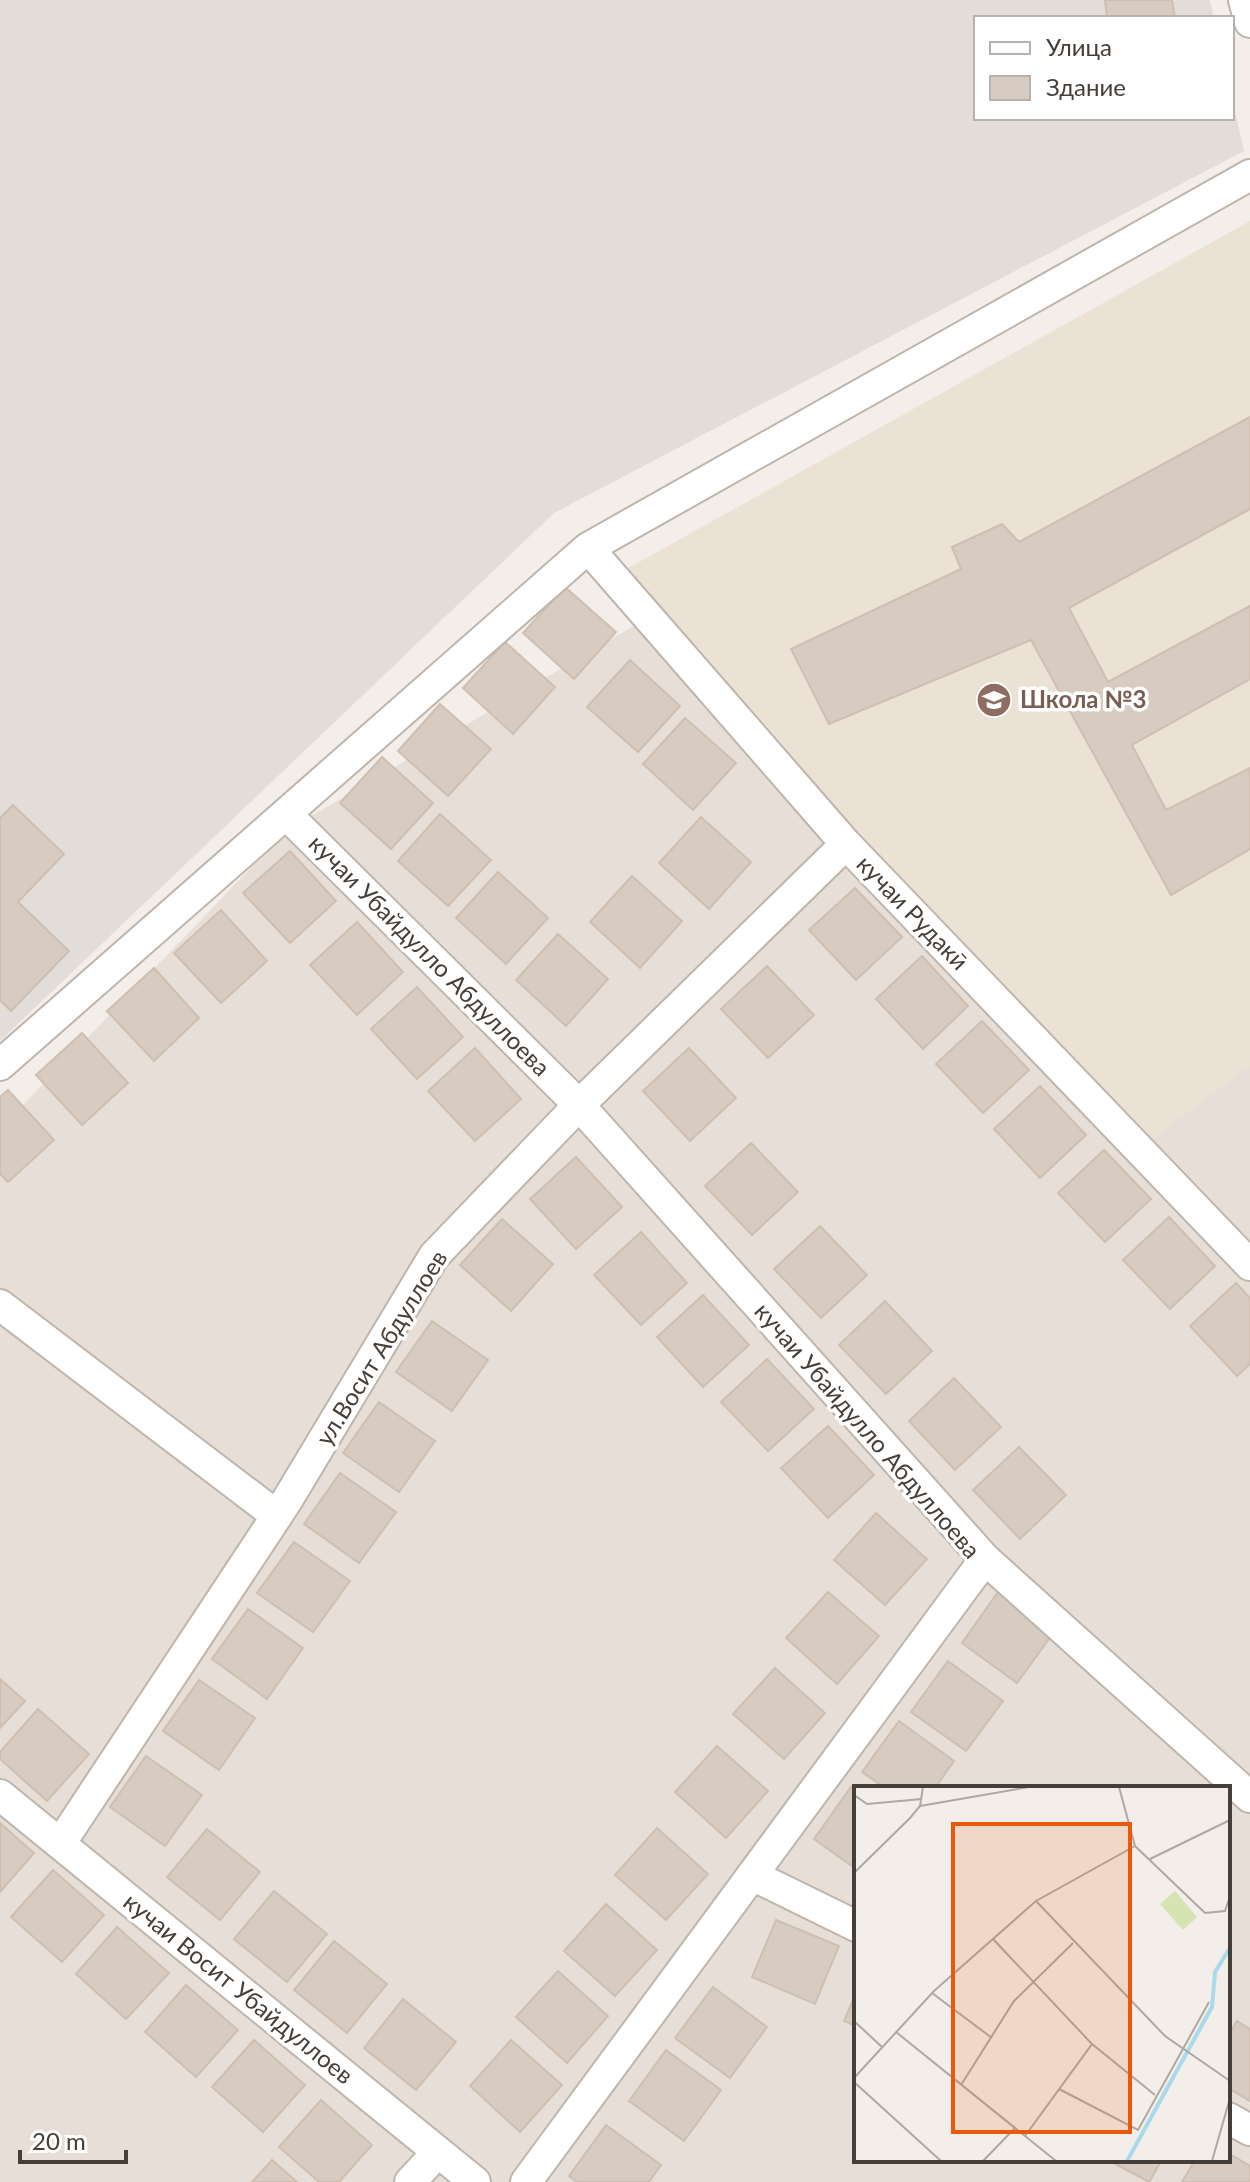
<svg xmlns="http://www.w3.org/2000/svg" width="1250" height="2182" font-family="Lato,sans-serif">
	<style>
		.residential { fill: #e7dfd7; fill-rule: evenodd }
		.industrial { fill: #e3ddda }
		.education { fill: #ebe1d4 }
		.building { fill: #d7cbc2; stroke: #cebfb2; stroke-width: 2 }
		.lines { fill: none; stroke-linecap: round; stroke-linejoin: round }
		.street-casing { stroke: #beb5ac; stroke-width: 34 }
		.street { stroke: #fff; stroke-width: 30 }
		.labels { text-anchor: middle; stroke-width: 7; stroke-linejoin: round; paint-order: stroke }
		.education-label { font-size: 24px; font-weight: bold; fill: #785e54; stroke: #fff; text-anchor: start }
		.street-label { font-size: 24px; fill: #463e38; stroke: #fff }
		.inset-river { fill: none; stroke: #a9daeb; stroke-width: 4 }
		.inset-road { fill: none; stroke: #aea8a2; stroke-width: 2 }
		.view { fill: #e8590c; fill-opacity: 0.15; stroke: #e8590c; stroke-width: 4 }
		.inset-edge { fill: none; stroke: #463e38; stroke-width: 4 }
	</style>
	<rect width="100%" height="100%" fill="#f3eee9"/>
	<!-- residential -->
	<path class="residential" d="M1250 363V2182H0V1129L286 831 632 627ZM856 1788H1228V2160H856Z"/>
	<!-- industrial -->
	<path class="industrial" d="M0 0H1210L1214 18H976V118H1232V98L1244 151 554 513 0 1041Z"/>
	<!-- education -->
	<path class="education" d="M1250 221V1066L1148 1143 875 857 625 570Z"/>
	<!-- building -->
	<path class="building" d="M1105 0H1172L1175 18H1107Z
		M1250 417V509L1069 608 1108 682 1250 606V679L1132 745 1166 810 1250 768V849L1171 895 1031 640 829 724 791 649 961 569 952 547 1002 524 1019 542Z
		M565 587 616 632 574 679 523 633Z
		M505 642 555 687 513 734 463 688Z
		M630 660 680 706 638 752 587 707Z
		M440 704 491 749 448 796 398 751Z
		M685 718 736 763 693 810 643 764Z
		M382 757 433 803 391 849 340 803Z
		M13 805 64 854 18 902 69 951 11 1011 0 1000V818Z
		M440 814 491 860 448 906 398 861Z
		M701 817 751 862 709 909 659 863Z
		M290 851 336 901 290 943 243 893Z
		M498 872 548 918 506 964 456 918Z
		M632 876 682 921 640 968 590 922Z
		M855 888 902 937 856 980 809 930Z
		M221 910 267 961 221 1003 174 953Z
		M357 922 403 972 357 1015 310 965Z
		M558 934 608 979 566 1026 516 980Z
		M922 956 968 1006 923 1049 876 999Z
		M767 966 814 1015 768 1058 721 1009Z
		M154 968 199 1018 154 1061 107 1011Z
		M417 987 463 1037 417 1079 371 1029Z
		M982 1021 1029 1070 983 1113 936 1064Z
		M82 1033 128 1083 82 1125 36 1075Z
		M475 1048 521 1099 475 1141 428 1091Z
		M689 1048 736 1098 690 1141 643 1091Z
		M1040 1086 1086 1135 1040 1178 994 1129Z
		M8 1090 54 1140 8 1182 0 1174V1097Z
		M751 1143 798 1192 752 1235 705 1186Z
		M1104 1150 1151 1199 1105 1242 1058 1193Z
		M576 1157 622 1207 576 1249 530 1199Z
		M1169 1217 1215 1266 1170 1309 1123 1260Z
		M502 1219 553 1264 511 1311 460 1265Z
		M820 1226 867 1275 821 1318 774 1269Z
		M641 1232 687 1283 641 1325 594 1275Z
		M1236 1283 1250 1298V1364L1237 1376 1190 1326Z
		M703 1295 749 1345 703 1387 657 1337Z
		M885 1301 932 1351 886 1394 839 1345Z
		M432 1321 488 1360 452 1411 396 1372Z
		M767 1359 814 1409 768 1451 721 1402Z
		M954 1378 1001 1427 955 1470 909 1421Z
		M379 1402 435 1441 399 1492 343 1453Z
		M828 1426 874 1475 828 1518 781 1468Z
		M1019 1447 1066 1495 1020 1539 973 1490Z
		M340 1473 396 1512 359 1563 304 1524Z
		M876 1513 927 1559 885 1605 834 1560Z
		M294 1542 350 1581 313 1632 257 1593Z
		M828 1592 879 1636 837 1684 786 1638Z
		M998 1592 1054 1632 1017 1683 962 1643Z
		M248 1609 303 1648 267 1699 212 1659Z
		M948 1661 1003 1701 966 1751 911 1712Z
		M775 1668 825 1713 784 1759 733 1714Z
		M0 1679 25 1701 0 1728Z
		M199 1680 255 1718 219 1770 163 1731Z
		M38 1709 89 1754 47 1801 0 1759V1752Z
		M899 1721 954 1761 935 1788H885L862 1772Z
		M717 1746 768 1791 726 1838 675 1792Z
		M146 1756 202 1795 165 1846 110 1807Z
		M851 1787 856 1791V1869L814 1839Z
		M0 1823 34 1853 0 1892Z
		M657 1828 708 1874 666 1920 615 1875Z
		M207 1829 260 1872 220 1920 167 1877Z
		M53 1870 104 1915 62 1962 11 1917Z
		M274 1891 327 1934 287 1982 234 1939Z
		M606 1904 657 1950 615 1996 564 1951Z
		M776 1920 839 1946 815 2004 752 1977Z
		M117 1927 169 1973 126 2019 76 1974Z
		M334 1941 387 1984 347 2033 294 1990Z
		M558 1971 608 2016 567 2063 516 2017Z
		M186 1985 238 2030 196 2077 145 2032Z
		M713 1987 767 2027 730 2078 675 2038Z
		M856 1993V2026L844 2021Z
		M403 1999 456 2042 416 2090 364 2048Z
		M1237 2021 1250 2029V2101L1228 2088V2036Z
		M254 2040 305 2085 263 2132 212 2087Z
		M511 2040 562 2085 520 2132 470 2086Z
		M666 2050 721 2090 684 2141 629 2101Z
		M321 2100 372 2145 339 2182H319L279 2147Z
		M606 2125 661 2165 649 2182H577L569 2176Z
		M1228 2153 1250 2166V2182H1182L1195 2160H1228Z
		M272 2160 297 2182H252Z
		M1108 2160H1162L1149 2182Z"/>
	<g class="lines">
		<defs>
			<path id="street" d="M1244 0 1250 22
				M588 548 846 844 1250 1265
				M286 814 579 1105 985 1559 526 2182
				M0 1065 588 548 1250 175
				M0 1305 277 1516
				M985 1559 1250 1797
				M0 1795 475 2182
				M60 1844 286 1502 434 1256 579 1105 846 844
				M752 1875 856 1926
				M1228 2118 1250 2130
				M410 2182 438 2152"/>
		</defs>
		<!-- street casing -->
		<use href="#street" class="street-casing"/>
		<!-- street -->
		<use href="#street" class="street"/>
	</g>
	<!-- icons -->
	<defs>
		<symbol id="school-disc" viewBox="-11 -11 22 22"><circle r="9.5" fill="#8d6e63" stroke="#fff"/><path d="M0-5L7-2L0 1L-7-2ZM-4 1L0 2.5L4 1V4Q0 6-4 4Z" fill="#fff"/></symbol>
	</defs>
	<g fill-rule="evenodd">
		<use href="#school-disc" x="974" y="680" width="40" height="40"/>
	</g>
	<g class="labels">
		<!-- education labels -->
		<g class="education-label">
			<text x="1020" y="708">Школа №3</text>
		</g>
		<!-- street labels -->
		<g class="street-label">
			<text transform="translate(912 913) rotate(46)" y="8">кучаи Рудакӣ</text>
			<text transform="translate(429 956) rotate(45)" y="8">кучаи Убайдулло Абдуллоева</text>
			<text transform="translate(382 1348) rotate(-58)" y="8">ул.Восит Абдуллоев</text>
			<text transform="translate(867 1431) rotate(49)" y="8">кучаи Убайдулло Абдуллоева</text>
			<text transform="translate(238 1989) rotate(39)" y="8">кучаи Восит Убайдуллоев</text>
		</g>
	</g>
	<!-- overview -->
	<g transform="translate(854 1786)">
		<rect width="376" height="376" fill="#f3eee9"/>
		<path d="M321 105 343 131 329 144 306 118Z" fill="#d6e4b4"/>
		<path class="inset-river" d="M273 375 358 221 361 186 376 162"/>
		<path class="inset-road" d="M265 1 281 60M0 9 13 18 68 13M66 20 175 1M281 60 351 127 371 125 376 110M296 73 376 34M0 87 56 32 66 20 69 1M182 115 311 250 376 295M139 153 238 258 171 350M78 207 138 252M0 235 28 261M42 246 202 375M238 258 301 309M0 292 80 205 182 115 281 60M0 296 87 375M107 299 160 215 219 157M205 303 284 344 355 216M129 375 161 342M358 375 376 312"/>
		<path class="view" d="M99 38H276V346H99Z"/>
		<rect width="376" height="376" class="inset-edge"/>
	</g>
	<!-- legend -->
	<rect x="974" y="16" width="260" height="104" fill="#ffffff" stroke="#b5b2af" stroke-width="2"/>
	<rect x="990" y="42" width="40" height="12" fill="#ffffff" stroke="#b5b2af" stroke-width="2"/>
	<text x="1046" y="56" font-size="24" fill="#463e38">Улица</text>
	<rect x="990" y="76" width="40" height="24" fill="#d7cbc2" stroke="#b5b2af" stroke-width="2"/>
	<text x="1046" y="96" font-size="24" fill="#463e38">Здание</text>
	<!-- scale -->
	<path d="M20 2150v12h106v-12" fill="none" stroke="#463e38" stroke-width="4"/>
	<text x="32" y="2150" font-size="24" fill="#463e38" stroke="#ffffff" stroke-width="6" paint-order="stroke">20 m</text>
</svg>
